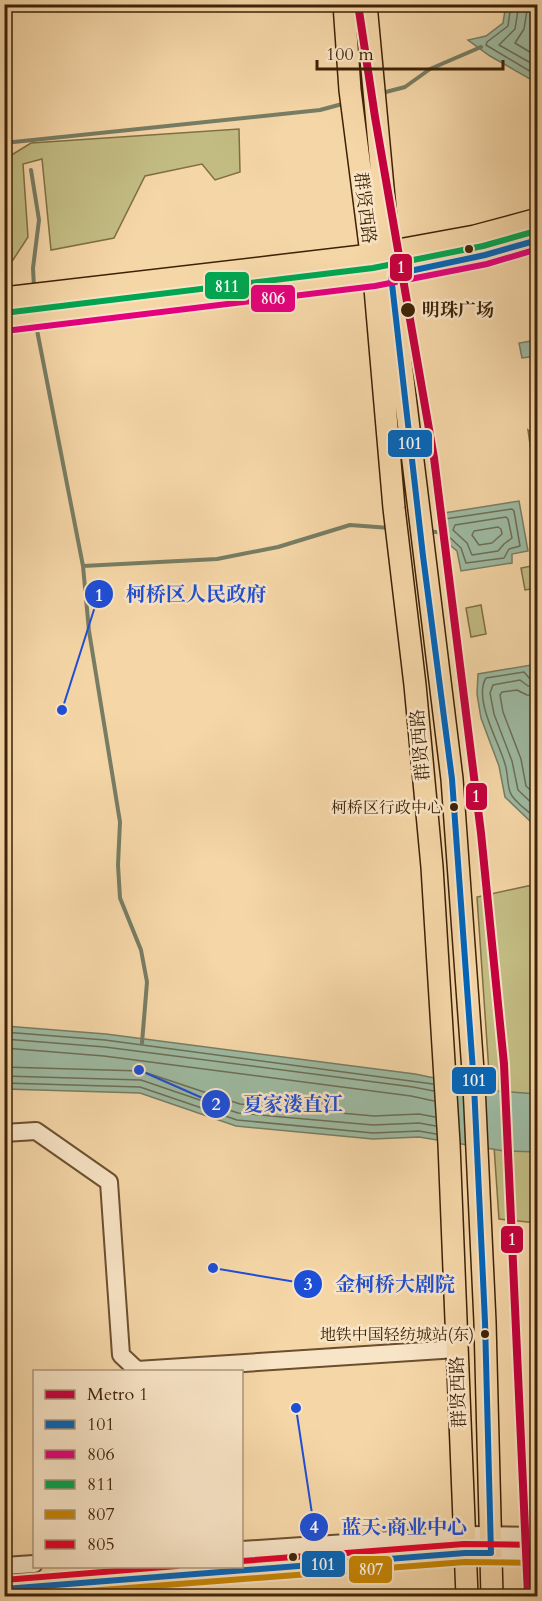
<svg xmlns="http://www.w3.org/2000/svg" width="542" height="1601" font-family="Cardo,'Noto Serif SC',serif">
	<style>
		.green { fill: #c2bc83; stroke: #806f44; stroke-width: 1.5 }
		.water { fill: #9dbaa2; stroke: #777d64; stroke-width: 1.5 }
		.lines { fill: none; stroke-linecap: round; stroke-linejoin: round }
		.shore { stroke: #6d6e54; stroke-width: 1.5 }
		.stream { stroke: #777d64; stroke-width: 4 }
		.minor-casing { stroke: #6b4f2e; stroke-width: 20 }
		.major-casing { stroke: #3d2206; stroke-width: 24 }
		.minor { stroke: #f8e4c6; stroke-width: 16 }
		.major { stroke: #f5d6a7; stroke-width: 21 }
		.bus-1-casing { stroke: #f8e4c6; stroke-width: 10 }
		.bus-2-casing { stroke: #f8e4c6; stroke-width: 10 }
		.bus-3-casing { stroke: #f8e4c6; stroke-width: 10 }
		.bus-4-casing { stroke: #f8e4c6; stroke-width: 10 }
		.bus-5-casing { stroke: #f8e4c6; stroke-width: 10 }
		.bus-1 { stroke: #0065bd; stroke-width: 6 }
		.bus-2 { stroke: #e5007d; stroke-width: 6 }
		.bus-3 { stroke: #00a651; stroke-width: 6 }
		.bus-4 { stroke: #c88502; stroke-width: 6 }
		.bus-5 { stroke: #e4002b; stroke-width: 6 }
		.metro-1-casing { stroke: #f8e4c6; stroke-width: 12 }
		.metro-1 { stroke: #c5003e; stroke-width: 8 }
		.bus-dot { fill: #3d2206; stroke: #f8e4c6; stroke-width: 2 }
		.labels { text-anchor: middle; stroke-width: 5; stroke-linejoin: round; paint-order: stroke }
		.bus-label { font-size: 16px; fill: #3d2206; stroke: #f8e4c6; text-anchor: end }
		.street-label { font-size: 18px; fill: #3d2206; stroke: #f8e4c6 }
		.stop-label { font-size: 18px; font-weight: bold; fill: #3d2206; stroke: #f8e4c6; text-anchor: start }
		.leader { fill: none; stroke: #1d4ed8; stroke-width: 2 }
		.callout-dot { fill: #1d4ed8; stroke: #f8e4c6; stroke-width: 2 }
		.mark-label { font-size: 18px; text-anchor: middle; font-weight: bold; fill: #fff }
		.callout-label { font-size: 20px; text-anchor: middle; font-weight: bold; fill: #1d4ed8; stroke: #f8e4c6; stroke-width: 5; stroke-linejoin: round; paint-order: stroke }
		.line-badge { stroke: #f8e4c6; stroke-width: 2 }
		.badge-label { font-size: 16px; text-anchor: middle; font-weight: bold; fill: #fff }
	</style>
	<rect width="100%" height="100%" fill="#f5d6a7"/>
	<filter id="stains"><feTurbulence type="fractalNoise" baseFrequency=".00333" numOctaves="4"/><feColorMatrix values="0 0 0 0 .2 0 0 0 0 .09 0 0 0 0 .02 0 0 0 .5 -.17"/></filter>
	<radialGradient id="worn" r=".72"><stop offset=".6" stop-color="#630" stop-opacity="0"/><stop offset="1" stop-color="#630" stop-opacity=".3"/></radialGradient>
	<!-- green -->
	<path class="green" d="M239 129 240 172 215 180 202 164 145 176 114 238 51 250 42 159 23 164 28 237 13 260 5 262V159L31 143Z
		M528 430 537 438V494Z
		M537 565V588L525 590 521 568Z
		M481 605 486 634 471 637 466 608Z
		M537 884V1223L499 1219 477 897Z"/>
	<!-- water -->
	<path class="water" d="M506 4 537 5V83L490 56 468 40 486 36 503 23Z
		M537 340V356L522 358 519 343Z
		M519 501 528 551 512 554V563L461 571 457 551 440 537 438 514Z
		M531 665 532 673H538V822L532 823 505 797 499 766 481 718 477 694 478 674Z
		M5 1026 106 1034 415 1074 498 1091 537 1094V1152L504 1151 419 1137 373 1139 236 1126 140 1093 5 1089Z"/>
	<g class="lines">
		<!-- shore -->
		<path class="shore" d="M511 4 508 26 487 42 486 45 538 76
			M519 4 515 29 499 45 538 67
			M528 4 524 29 515 43 538 57
			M512 509 514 511 520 546 509 549 504 558 466 563 461 548 446 534 445 519Z
			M506 517 508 519 512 538 504 544 498 551 472 555 467 543 453 530 455 525Z
			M498 527 501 529 502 534 492 543 479 545 472 535 474 531Z
			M538 679H530L524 672 486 678C473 699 499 742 505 764 508 773 507 783 510 792 513 801 526 809 533 816H538
			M538 686H528L520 680 493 685 490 693 494 714 512 761 518 790 538 809
			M538 696 527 695 517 690 502 692 500 695 503 712 521 759 526 786 538 797
			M4 1032 105 1040 433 1084
			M4 1039 105 1047 413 1087 434 1091
			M4 1048 104 1056 411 1096 434 1101
			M4 1067 141 1071 240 1104 374 1116 419 1114 435 1117
			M4 1076 141 1080 238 1113 373 1125 419 1123 436 1126
			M4 1083 140 1087 237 1120 373 1133 419 1131 436 1134"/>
		<!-- stream -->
		<path class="stream" d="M382 93 405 87 430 69 481 47
			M4 143 320 110 346 103
			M31 170 39 220 33 268 34 288
			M36 325 83 566 89 631 120 822 118 865 120 898 141 950 147 982 142 1043
			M427 531 444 533
			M83 566 217 559 278 547 350 525 390 528"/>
		<defs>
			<path id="minor" d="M4 1133 36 1131 109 1182 121 1355 137 1370 457 1349
				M242 1550 464 1535 538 1536
				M4 1566 34 1564
				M4 1589 465 1553 538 1554"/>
			<path id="major" d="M344 4 350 90 374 277 394 508 415 685 432 867 449 1144 467 1596
				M366 4 394 306 452 779 474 1085 485 1322 492 1596
				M4 298 371 255 475 236 538 219
				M4 322 374 277 485 255 538 240"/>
		</defs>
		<!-- minor casing -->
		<use href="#minor" class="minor-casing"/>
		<!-- major casing -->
		<use href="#major" class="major-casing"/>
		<!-- minor -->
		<use href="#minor" class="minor"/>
		<!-- major -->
		<use href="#major" class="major"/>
		<defs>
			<path id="bus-1" d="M4 1589 465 1553H491L485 1322 474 1085 452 779 423 556 391 275 485 255 538 240"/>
			<path id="bus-2" d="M5 331 375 286 487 264 538 249"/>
			<path id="bus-3" d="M4 313 373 268 483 246 536 231"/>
			<path id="bus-4" d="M24 1596 465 1562 538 1563"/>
			<path id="bus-5" d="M242 1561 464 1544 538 1545
				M4 1580 177 1566"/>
		</defs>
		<!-- bus-1 casing -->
		<use href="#bus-1" class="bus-1-casing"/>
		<!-- bus-2 casing -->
		<use href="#bus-2" class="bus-2-casing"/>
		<!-- bus-3 casing -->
		<use href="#bus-3" class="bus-3-casing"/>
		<!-- bus-4 casing -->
		<use href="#bus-4" class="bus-4-casing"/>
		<!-- bus-5 casing -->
		<use href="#bus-5" class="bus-5-casing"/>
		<!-- bus-1 -->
		<use href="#bus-1" class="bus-1"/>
		<!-- bus-2 -->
		<use href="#bus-2" class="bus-2"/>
		<!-- bus-3 -->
		<use href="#bus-3" class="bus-3"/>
		<!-- bus-4 -->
		<use href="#bus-4" class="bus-4"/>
		<!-- bus-5 -->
		<use href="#bus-5" class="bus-5"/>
		<defs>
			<path id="metro-1" d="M358 4 375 117 434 458 481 833 504 1064 528 1596"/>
		</defs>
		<!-- metro-1 casing -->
		<use href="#metro-1" class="metro-1-casing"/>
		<!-- metro-1 -->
		<use href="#metro-1" class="metro-1"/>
	</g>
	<!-- markers -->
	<g class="bus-dot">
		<circle cx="469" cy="249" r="5"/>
		<circle cx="408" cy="310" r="8"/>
		<circle cx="454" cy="807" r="5"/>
		<circle cx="485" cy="1334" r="5"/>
		<circle cx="293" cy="1557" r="5"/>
	</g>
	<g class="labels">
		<!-- bus labels -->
		<g class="bus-label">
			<text x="443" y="813">柯桥区行政中心</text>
			<text x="474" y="1340">地铁中国轻纺城站(东)</text>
		</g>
		<!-- street labels -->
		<g class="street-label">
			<text transform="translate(365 208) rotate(83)" y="6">群贤西路</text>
			<text transform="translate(420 745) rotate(-95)" y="6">群贤西路</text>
			<text transform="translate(458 1392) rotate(-92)" y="6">群贤西路</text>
		</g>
		<!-- stop labels -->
		<g class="stop-label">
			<text x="422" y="316">明珠广场</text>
		</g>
	</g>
	<!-- callouts -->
	<path class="leader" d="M62 710L99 594M139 1070L216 1104M213 1268L308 1284M296 1408L314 1527"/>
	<g class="callout-dot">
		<circle cx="62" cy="710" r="6"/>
		<circle cx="139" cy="1070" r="6"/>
		<circle cx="213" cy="1268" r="6"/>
		<circle cx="296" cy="1408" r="6"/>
		<circle cx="99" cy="594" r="15"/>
		<circle cx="216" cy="1104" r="15"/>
		<circle cx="308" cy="1284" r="15"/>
		<circle cx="314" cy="1527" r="15"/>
	</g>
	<g class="mark-label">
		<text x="99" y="601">1</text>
		<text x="216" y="1110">2</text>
		<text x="308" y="1290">3</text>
		<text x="314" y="1533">4</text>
	</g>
	<g class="callout-label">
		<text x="196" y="601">柯桥区人民政府</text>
		<text x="293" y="1111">夏家溇直江</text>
		<text x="395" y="1291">金柯桥大剧院</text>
		<text x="404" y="1534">蓝天·商业中心</text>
	</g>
	<g class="line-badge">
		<rect x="389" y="253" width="24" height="29" rx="6" fill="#c5003e"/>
		<rect x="204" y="271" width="46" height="29" rx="6" fill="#00a651"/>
		<rect x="250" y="284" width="46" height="29" rx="6" fill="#e5007d"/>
		<rect x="387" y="429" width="46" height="29" rx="6" fill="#0065bd"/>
		<rect x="465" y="782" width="23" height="29" rx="6" fill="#c5003e"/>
		<rect x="451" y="1066" width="46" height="29" rx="6" fill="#0065bd"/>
		<rect x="500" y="1225" width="24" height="29" rx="6" fill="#c5003e"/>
		<rect x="301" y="1550" width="45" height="28" rx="6" fill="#0065bd"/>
		<rect x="348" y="1555" width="45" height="29" rx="6" fill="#c88502"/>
	</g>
	<g class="badge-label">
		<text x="401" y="273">1</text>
		<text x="227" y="292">811</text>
		<text x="273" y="304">806</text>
		<text x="410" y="449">101</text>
		<text x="476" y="802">1</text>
		<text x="474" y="1086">101</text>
		<text x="512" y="1245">1</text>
		<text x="323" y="1570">101</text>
		<text x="371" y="1575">807</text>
	</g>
	<!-- margin -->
	<rect width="542" height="1601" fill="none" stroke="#f5d6a7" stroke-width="24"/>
	<rect x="6" y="6" width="530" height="1589" fill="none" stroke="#3d2206" stroke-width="3"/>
	<rect x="12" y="12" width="518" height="1577" fill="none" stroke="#3d2206" stroke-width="1.5"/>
	<!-- legend -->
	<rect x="33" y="1370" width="210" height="198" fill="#f8e4c6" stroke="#ad9679" stroke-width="1.5"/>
	<rect x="45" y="1390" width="30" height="9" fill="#c5003e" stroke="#ad9679" stroke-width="1.5"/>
	<text x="87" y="1400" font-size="18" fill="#3d2206">Metro 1</text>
	<rect x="45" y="1420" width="30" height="9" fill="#0065bd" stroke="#ad9679" stroke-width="1.5"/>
	<text x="87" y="1430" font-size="18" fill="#3d2206">101</text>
	<rect x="45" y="1450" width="30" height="9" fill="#e5007d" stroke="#ad9679" stroke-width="1.5"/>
	<text x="87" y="1460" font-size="18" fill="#3d2206">806</text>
	<rect x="45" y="1480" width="30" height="9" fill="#00a651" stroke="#ad9679" stroke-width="1.5"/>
	<text x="87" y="1490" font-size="18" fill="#3d2206">811</text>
	<rect x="45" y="1510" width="30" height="9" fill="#c88502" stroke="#ad9679" stroke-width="1.5"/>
	<text x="87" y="1520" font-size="18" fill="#3d2206">807</text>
	<rect x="45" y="1540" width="30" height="9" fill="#e4002b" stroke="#ad9679" stroke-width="1.5"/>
	<text x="87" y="1550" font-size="18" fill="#3d2206">805</text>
	<!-- scale -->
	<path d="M317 60v9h186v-9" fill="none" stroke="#3d2206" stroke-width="3"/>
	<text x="326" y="60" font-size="18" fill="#3d2206" stroke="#f8e4c6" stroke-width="4.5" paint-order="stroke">100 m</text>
	<rect width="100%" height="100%" filter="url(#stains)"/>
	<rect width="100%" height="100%" fill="url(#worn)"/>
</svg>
